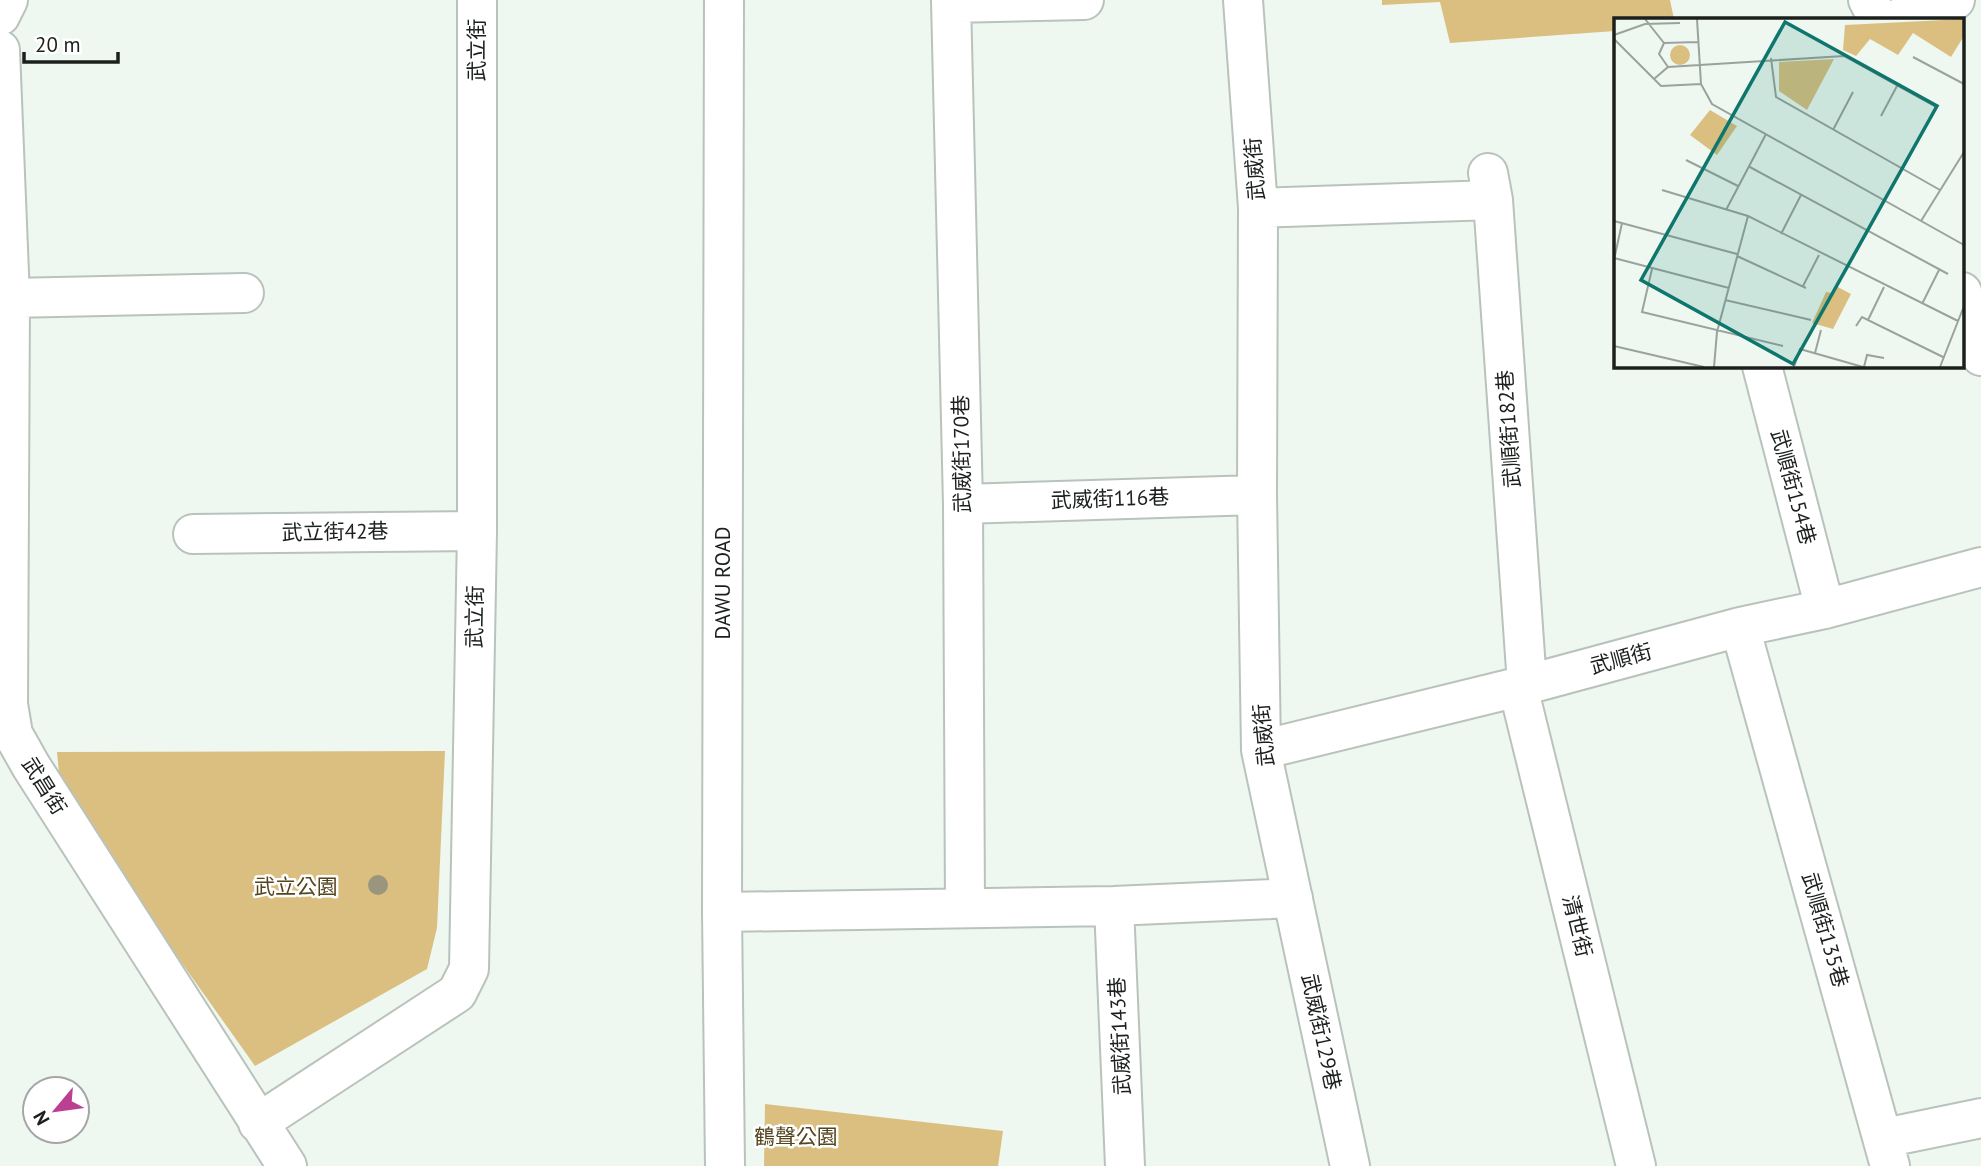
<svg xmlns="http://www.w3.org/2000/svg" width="1981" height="1166" font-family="'PT Sans','Noto Sans TC',sans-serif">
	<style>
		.green { fill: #dbbf81 }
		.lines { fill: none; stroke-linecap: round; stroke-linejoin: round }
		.minor-casing { stroke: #b9c3bc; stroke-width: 42 }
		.minor { stroke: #fff; stroke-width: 38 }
		.tree { fill: #9a967d }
		.labels { text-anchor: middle; stroke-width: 5; stroke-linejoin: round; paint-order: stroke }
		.street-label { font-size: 21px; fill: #1c201d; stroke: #fff }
		.park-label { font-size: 21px; fill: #55451f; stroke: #fff }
		.inset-road { fill: none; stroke: #9aa29c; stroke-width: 2 }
		.view { fill: #0f766e; fill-opacity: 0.15; stroke: #0f766e; stroke-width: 3.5 }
		.inset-edge { fill: none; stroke: #1c201d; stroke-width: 3.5 }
	</style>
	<rect width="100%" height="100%" fill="#eef8f0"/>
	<!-- green -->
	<path class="green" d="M1382 0H1670L1674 19H1615V31L1450 43 1440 2 1382 5Z
		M445 751 437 928 427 969 255 1066 61 793 57 752Z
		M765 1104 1003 1131 998 1166H764Z"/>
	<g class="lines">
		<defs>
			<path id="minor" d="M724 0 722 912 725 1166
				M951 0 963 504 965 908
				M1243 0 1258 208 1257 495 1261 750 1350 1166
				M1868 0 1878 19
				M951 3 1084 0
				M0 16 8 0
				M1896 19 1955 0
				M0 50 10 298 8 704 13 734 31 766 287 1166
				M1488 173 1493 200 1527 684
				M1258 208 1493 200
				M1962 292 1981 356
				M10 298 244 293
				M1762 366 1825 609
				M963 504 1257 495
				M193 534 477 531
				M1740 627 1890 1166
				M1518 687 1636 1166
				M1261 750 1518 687 1740 627 1825 609 1981 567
				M1114 906 1125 1166
				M722 912 1114 906 1293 898
				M258 1123 457 993 469 969 477 531V0
				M1884 1138 1981 1118"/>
		</defs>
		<!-- minor casing -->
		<use href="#minor" class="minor-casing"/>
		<!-- minor -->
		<use href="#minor" class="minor"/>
	</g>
	<!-- trees -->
	<circle class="tree" cx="378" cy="885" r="10"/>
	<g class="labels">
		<!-- street labels -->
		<g class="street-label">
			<text transform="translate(477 50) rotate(-90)" y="7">武立街</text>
			<text transform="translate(1255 169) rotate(-94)" y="7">武威街</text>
			<text transform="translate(1509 429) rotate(-94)" y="7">武順街182巷</text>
			<text transform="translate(962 454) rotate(-91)" y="7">武威街170巷</text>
			<text transform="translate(1793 487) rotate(75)" y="7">武順街154巷</text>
			<text transform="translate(1110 499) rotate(-2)" y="7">武威街116巷</text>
			<text transform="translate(335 532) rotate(-1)" y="7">武立街42巷</text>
			<text transform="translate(723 583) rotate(-90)" y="7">DAWU ROAD</text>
			<text transform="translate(475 617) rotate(-89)" y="7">武立街</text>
			<text transform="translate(1621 659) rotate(-15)" y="7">武順街</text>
			<text transform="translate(1264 735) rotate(-95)" y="7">武威街</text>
			<text transform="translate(44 786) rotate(58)" y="7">武昌街</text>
			<text transform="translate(1577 926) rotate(76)" y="7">清世街</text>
			<text transform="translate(1825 930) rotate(74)" y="7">武順街135巷</text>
			<text transform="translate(1321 1032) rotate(78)" y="7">武威街129巷</text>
			<text transform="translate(1120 1036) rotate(-93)" y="7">武威街143巷</text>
		</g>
		<!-- park labels -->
		<g class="park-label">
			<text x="296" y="894">武立公園</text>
			<text x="796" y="1144">鶴聲公園</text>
		</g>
	</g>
	<!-- overview -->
	<g transform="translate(1614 18)">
		<rect width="350" height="350" fill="#eef8f0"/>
		<path d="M350 1V18L337 39 299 15 284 37 256 21 242 38 229 32 231 7ZM56 37a10 10 0 1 1 20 0a10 10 0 1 1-20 0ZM220 41 193 92 165 73V44ZM96 92 123 108 103 137 76 117ZM222 268 237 276 219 311 198 305 212 274 218 275Z" fill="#dbbf81"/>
		<path class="inset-road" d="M31 1 50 25 84 24M83 1 87 66 98 86 350 227M0 17 31 6 66 5M0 21 47 68 87 66M50 25 45 36 54 49M299 39 350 66M157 40 162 79 326 172M40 61 54 49 230 38 322 89 289 150M267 98 283 68M219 112 239 74M72 142 124 168M134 148 334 256M48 172 134 198 344 303M112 192 152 116M0 203 123 236M307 203 350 134M167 216 187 177M123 238 192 270M0 240 115 270M0 242 8 205M233 250 254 212M38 251 28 294 169 328M189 268 205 237M111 282 197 302M308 286 325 252M254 302 270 269M242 308 248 299 329 339M0 328 90 349M201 335 207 312M100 349 103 314 134 198M180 349 186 331 249 349M250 349 253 337 270 340M326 349 350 288"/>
		<path class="view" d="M171 4 323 88 179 346 27 262Z"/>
		<rect width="350" height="350" class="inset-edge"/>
	</g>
	<!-- north arrow -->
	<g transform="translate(56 1110) rotate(241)"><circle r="33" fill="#ffffff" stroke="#a4a6a5" stroke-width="2"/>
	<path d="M0-5L12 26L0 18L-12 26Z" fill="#bb4092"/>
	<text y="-10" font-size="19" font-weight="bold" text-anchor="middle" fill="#1c201d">N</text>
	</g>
	<!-- scale -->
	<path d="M24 52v10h94v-10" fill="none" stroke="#1c201d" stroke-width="3.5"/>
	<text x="35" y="52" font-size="21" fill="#1c201d" stroke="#ffffff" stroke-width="5" paint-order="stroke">20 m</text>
</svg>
